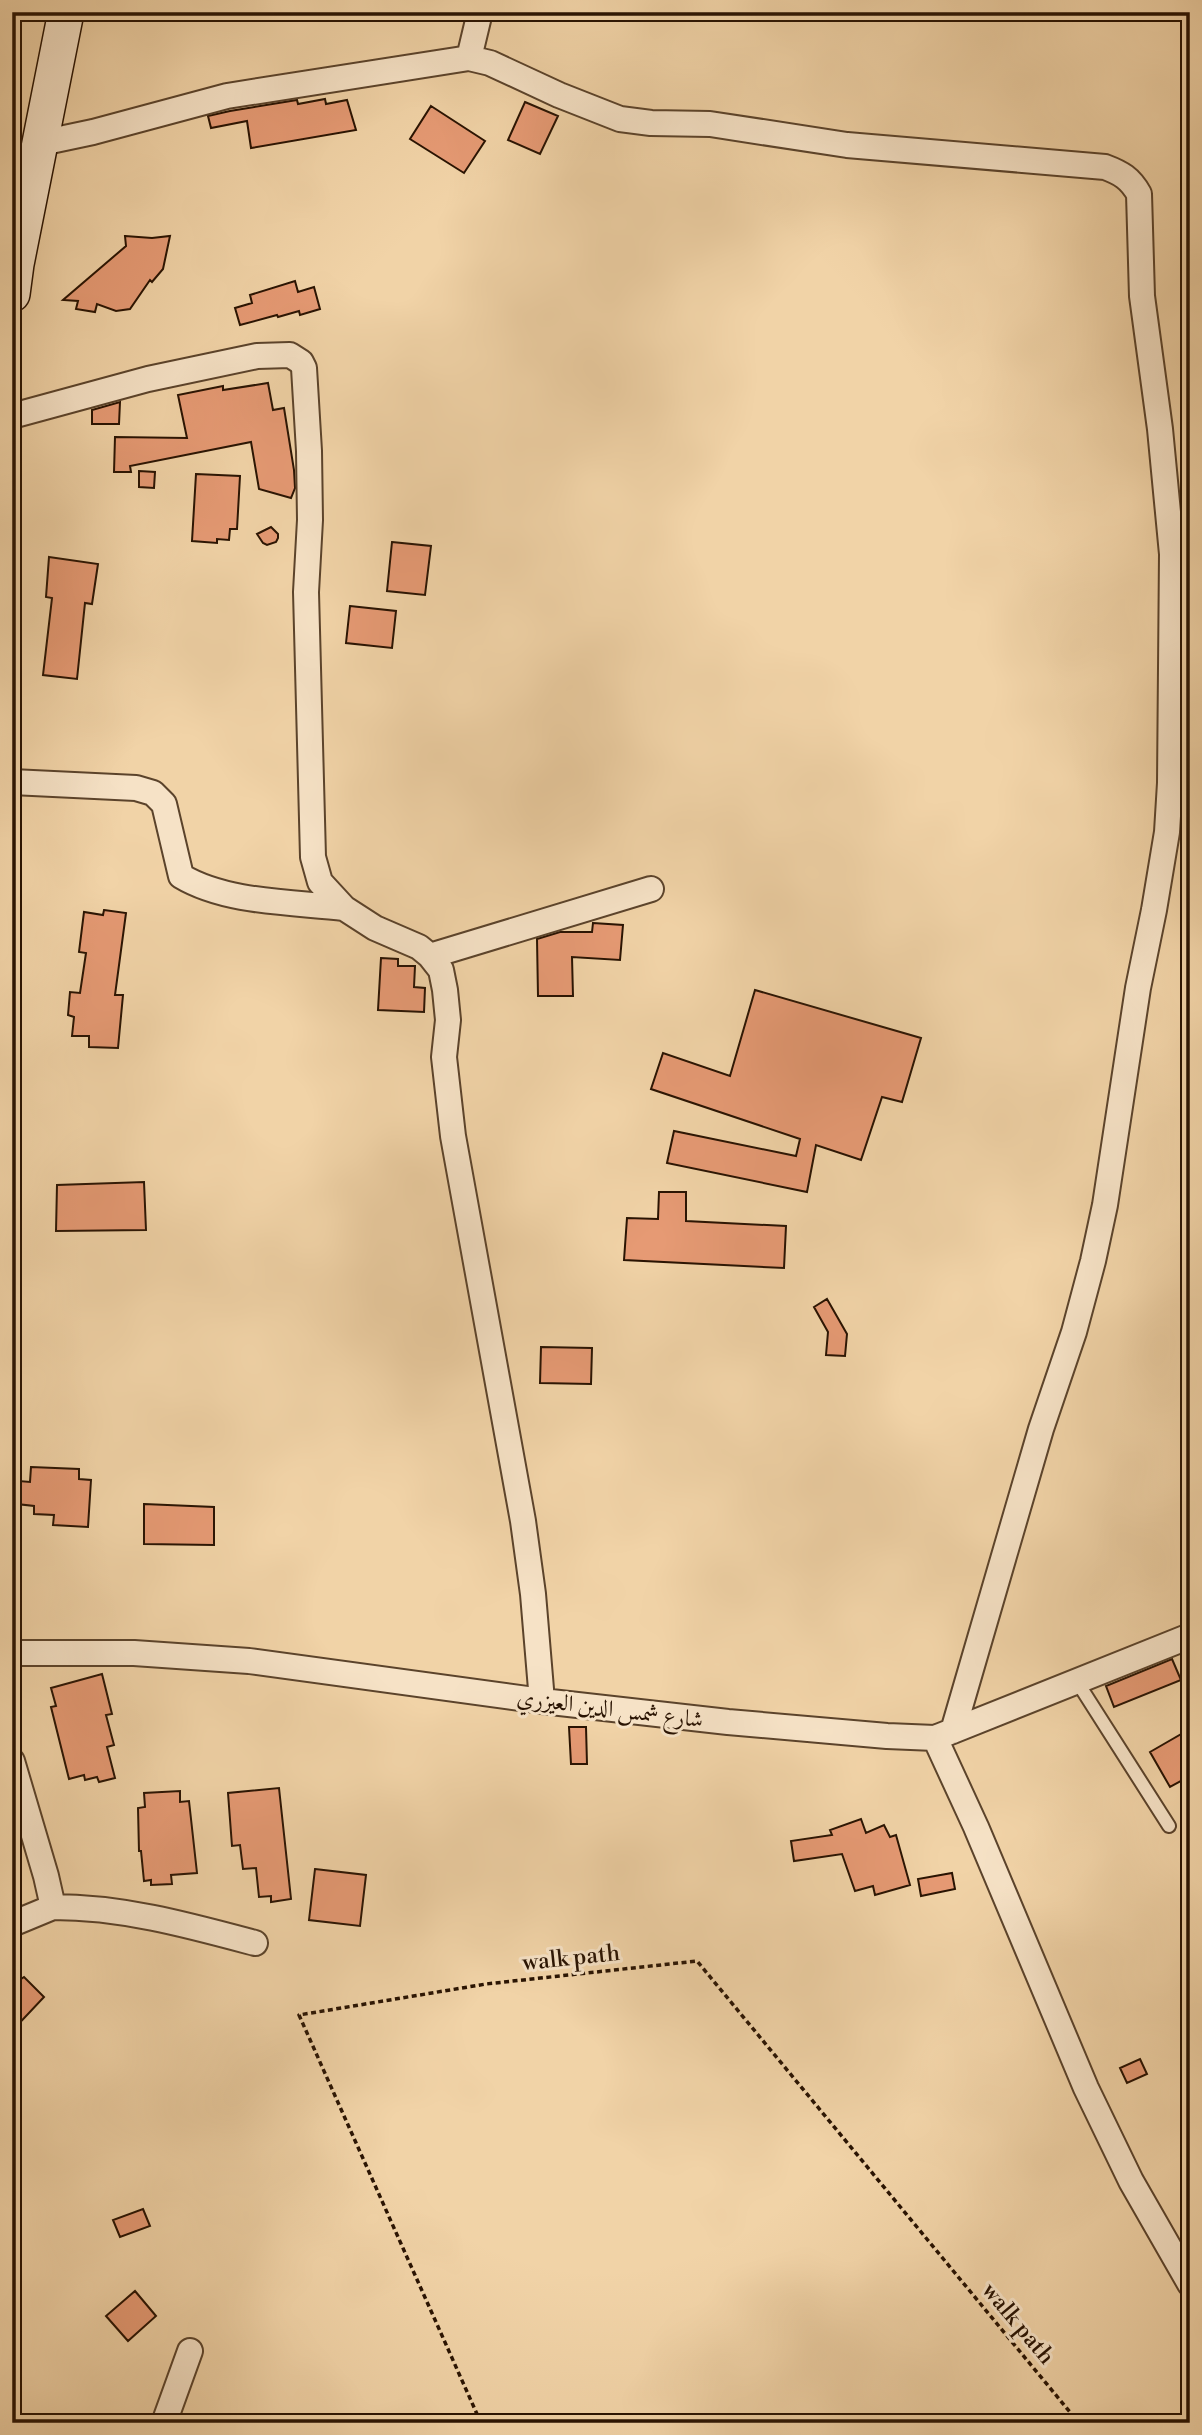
<svg xmlns="http://www.w3.org/2000/svg" width="1202" height="2435" font-family="'Libre Bodoni',Amiri,serif">
	<style>
		.building { fill: #e69a74; stroke: #291302; stroke-width: 2 }
		.lines { fill: none; stroke-linecap: round; stroke-linejoin: round }
		.lane-casing { stroke: #5b432b; stroke-width: 16 }
		.street-casing { stroke: #5b432b; stroke-width: 28 }
		.secondary-casing { stroke: #291302; stroke-width: 38 }
		.path { stroke: #291302; stroke-width: 3.5; stroke-dasharray: 5 3.5; stroke-linecap: butt }
		.lane { stroke: #f6e2c6; stroke-width: 12 }
		.street { stroke: #f6e2c6; stroke-width: 24 }
		.secondary { stroke: #f6e2c6; stroke-width: 35 }
		.labels { text-anchor: middle; stroke-width: 6; stroke-linejoin: round; paint-order: stroke }
		.street-label { font-size: 23px; fill: #291302; stroke: #f6e2c6 }
	</style>
	<rect width="100%" height="100%" fill="#f1d3a7"/>
	<filter id="stains"><feTurbulence type="fractalNoise" baseFrequency=".00286" numOctaves="4"/><feColorMatrix values="0 0 0 0 .2 0 0 0 0 .09 0 0 0 0 .02 0 0 0 .5 -.17"/></filter>
	<radialGradient id="worn" r=".72"><stop offset=".6" stop-color="#630" stop-opacity="0"/><stop offset="1" stop-color="#630" stop-opacity=".3"/></radialGradient>
	<!-- building -->
	<path class="building" d="M325 99 326 104 347 100 356 130 251 148 247 121 211 128 208 116 230 111 297 100 298 104Z
		M525 102 558 116 540 154 508 140Z
		M431 106 485 141 464 173 410 139Z
		M125 236 152 238 170 236 163 269 152 282 150 280 130 309 116 311 97 304 95 312 76 309 78 301 63 300 126 246Z
		M295 281 298 292 314 287 320 309 300 315 299 311 278 317 277 315 240 325 235 308 252 303 250 295Z
		M268 383 273 410 284 408 294 470 295 488 291 498 259 489 251 442 130 466 131 472H114L115 437 187 438 178 395 223 386V390Z
		M120 402 119 424H92V410Z
		M139 471 155 472 154 488 139 487Z
		M196 474 240 476 237 529H230L229 540 217 539V543L192 541Z
		M271 527 278 534V538L276 542 267 545 263 543 257 534Z
		M392 542 431 546 425 595 387 591Z
		M49 557 98 564 92 604 85 603 77 679 43 675 52 598 46 597Z
		M350 606 396 611 392 648 346 643Z
		M104 910 126 913 115 995H123L118 1048 89 1047V1036H72L74 1017 68 1015 70 992 80 993 86 953 79 952 84 912 103 915Z
		M593 923 623 925 620 960 572 957 573 996H538L537 939 560 932H592Z
		M381 958 398 959V966H415L414 987 425 988 424 1012 378 1010Z
		M755 990 921 1038 902 1102 882 1097 861 1160 816 1145 807 1192 667 1163 674 1131 796 1156 800 1139 651 1089 663 1053 730 1076Z
		M144 1182 146 1230 56 1231 57 1185Z
		M659 1192H686V1221L786 1226 784 1268 624 1260 627 1218 658 1219Z
		M827 1299 847 1334 845 1356 826 1355 828 1332 814 1307Z
		M541 1347 592 1348 591 1384 540 1383Z
		M31 1467 79 1469V1479L91 1480 88 1527 53 1525 54 1515 34 1514V1506L17 1504 19 1481 30 1482Z
		M144 1504 214 1507V1545L144 1544Z
		M1172 1659 1181 1680 1114 1707 1106 1686Z
		M102 1674 112 1714 106 1715 114 1745 107 1747 115 1778 99 1782 97 1777 85 1780 84 1775 69 1779 51 1707 56 1706 51 1688Z
		M569 1727H586L587 1764H571Z
		M1190 1729V1776L1170 1787 1150 1752Z
		M279 1788 291 1899 271 1902V1896L259 1897 256 1868 243 1869 240 1845 232 1846 228 1793Z
		M180 1791V1802L189 1801 197 1873 171 1875 172 1884 151 1885V1880L144 1881 141 1851H139L138 1808 145 1807 144 1793Z
		M861 1819 866 1833 884 1825 890 1837 896 1835 910 1885 875 1895 873 1886 855 1891 842 1854 794 1861 791 1841 832 1835 830 1830Z
		M315 1869 366 1875 360 1926 309 1920Z
		M952 1873 955 1889 921 1896 918 1879Z
		M12 1971 21 1979 24 1977 44 1997 12 2031Z
		M1140 2059 1147 2074 1127 2083 1120 2068Z
		M143 2209 150 2226 120 2237 113 2220Z
		M135 2291 156 2316 128 2341 106 2316Z"/>
	<g class="lines">
		<defs>
			<path id="lane" d="M1076 1680 1169 1826"/>
			<path id="street" d="M469 58 480 12
				M41 143 93 132 227 96 469 58 490 63 559 95 620 119 651 123 710 124 847 145 1105 167C1121 173 1130 178 1139 194L1142 296 1160 429 1172 554 1170 783 1167 832 1154 910 1138 988 1105 1205 1093 1261 1074 1332 1041 1429 953 1731
				M12 416 148 379 257 356 290 355 301 362 304 368 309 451 310 520 306 592 313 857 320 882 344 908 375 928 419 947 430 956 441 970 445 990 448 1020 444 1057 453 1136 523 1521 533 1594 542 1701
				M12 782 136 788 153 793 164 804 181 876C226 903 292 902 344 908
				M430 956 651 889
				M12 1653H134L249 1661 542 1701 728 1722 887 1736 935 1738 1190 1636
				M935 1738 976 1827 1086 2088 1131 2181 1190 2284
				M12 1761 46 1876 53 1907 12 1924
				M53 1907C123 1907 188 1925 255 1943
				M164 2423 190 2351"/>
			<path id="secondary" d="M12 294 16 264 66 12"/>
		</defs>
		<!-- lane casing -->
		<use href="#lane" class="lane-casing"/>
		<!-- street casing -->
		<use href="#street" class="street-casing"/>
		<!-- secondary casing -->
		<use href="#secondary" class="secondary-casing"/>
		<!-- path -->
		<path class="path" d="M481 2423 299 2015 486 1984 697 1961 1079 2423"/>
		<!-- lane -->
		<use href="#lane" class="lane"/>
		<!-- street -->
		<use href="#street" class="street"/>
		<!-- secondary -->
		<use href="#secondary" class="secondary"/>
	</g>
	<g class="labels">
		<!-- street labels -->
		<g class="street-label">
			<text transform="translate(610 1708) rotate(7)" y="8">شارع شمس الدين العيزري</text>
			<text transform="translate(571 1957) rotate(-6)" y="8">walk path</text>
			<text transform="translate(1019 2323) rotate(50)" y="8">walk path</text>
		</g>
	</g>
	<!-- margin -->
	<rect width="1202" height="2435" fill="none" stroke="#f1d3a7" stroke-width="42"/>
	<rect x="14" y="14" width="1174" height="2407" fill="none" stroke="#291302" stroke-width="3.5"/>
	<rect x="21" y="21" width="1160" height="2393" fill="none" stroke="#291302" stroke-width="2"/>
	<rect width="100%" height="100%" filter="url(#stains)"/>
	<rect width="100%" height="100%" fill="url(#worn)"/>
</svg>
